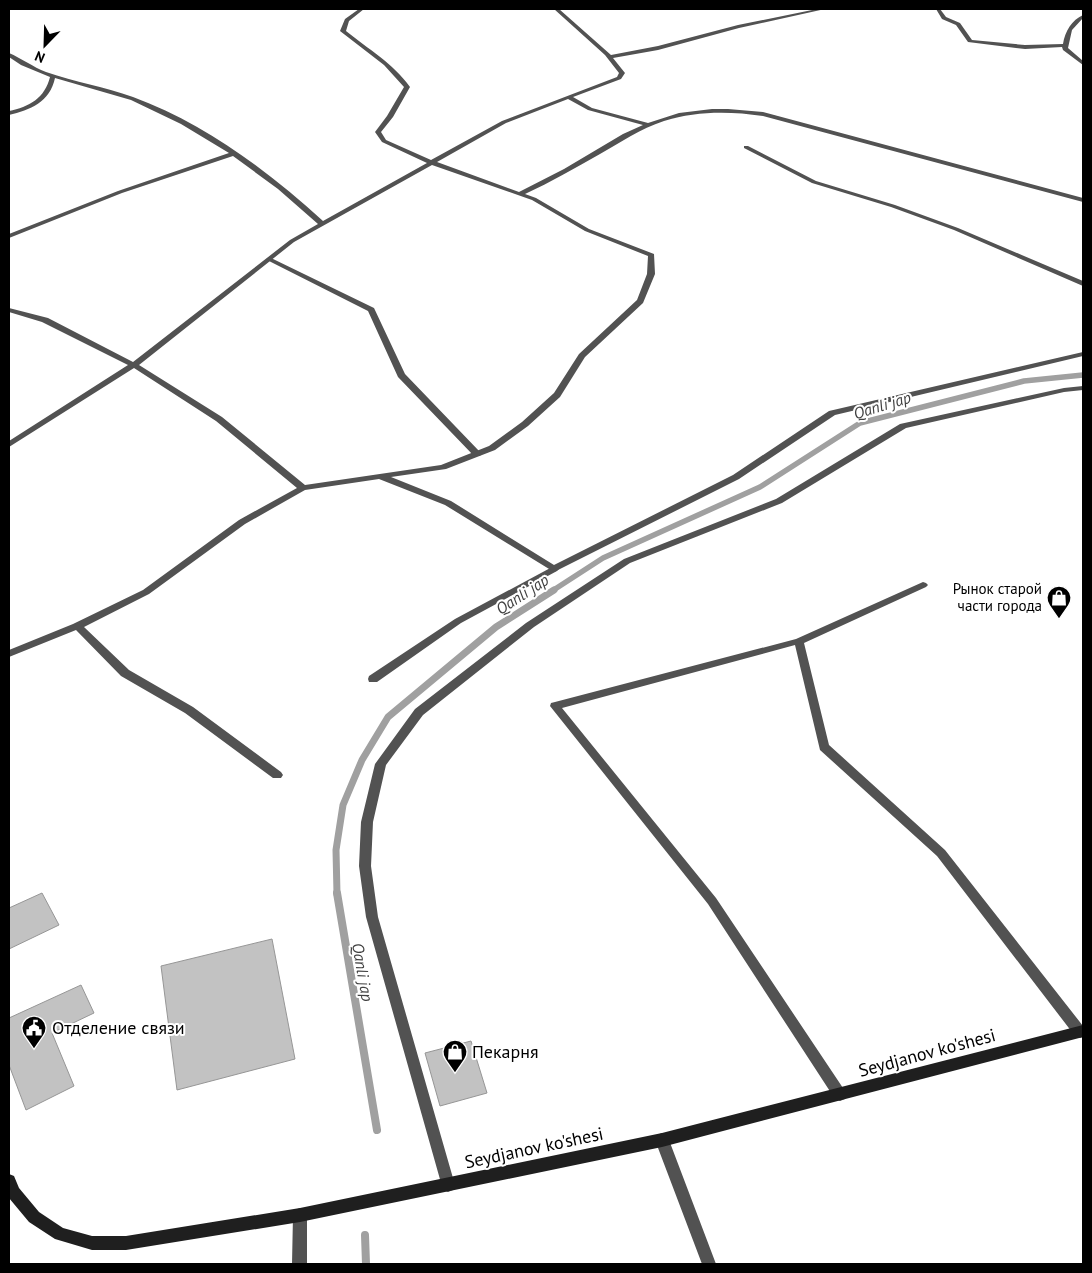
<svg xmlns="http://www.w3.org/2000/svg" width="1092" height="1273" font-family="'PT Sans',sans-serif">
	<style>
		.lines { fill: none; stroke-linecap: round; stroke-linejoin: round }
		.stream-far2 { stroke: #a0a0a0; stroke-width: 5.5 }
		.stream-far1 { stroke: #a0a0a0; stroke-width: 7 }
		.stream { stroke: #a0a0a0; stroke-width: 8 }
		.building { fill: #c2c2c2; stroke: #969696 }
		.lane { fill: #525252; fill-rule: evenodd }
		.street { fill: #525252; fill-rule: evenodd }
		.secondary { fill: #1f1f1f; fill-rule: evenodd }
		.labels { text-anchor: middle; stroke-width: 4; stroke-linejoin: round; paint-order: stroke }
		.poi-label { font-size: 15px; fill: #000; stroke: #fff; text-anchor: end }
		.water-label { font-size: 16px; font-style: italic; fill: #414141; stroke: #fff }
		.near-poi-label { font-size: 18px; fill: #000; stroke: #fff; text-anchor: start }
		.near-street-label { font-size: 18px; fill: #000; stroke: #fff }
	</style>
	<rect width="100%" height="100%" fill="#fff"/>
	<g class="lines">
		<!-- stream-far2 -->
		<path class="stream-far2" d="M552 591 603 558 760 487 860 423 1024 381 1083 375"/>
		<!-- stream-far1 -->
		<path class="stream-far1" d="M337 894 336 850 343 805 362 760 388 717 496 627 554 590"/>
		<!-- stream -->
		<path class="stream" d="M337 893 377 1130
			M365 1235 366 1264"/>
	</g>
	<!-- building -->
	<path class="building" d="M42 893 59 925 9 949V908Z
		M272 939 295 1059 177 1090 161 966Z
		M81 985 94 1013 52 1033 74 1086 26 1110 9 1065V1018Z
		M471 1041 487 1093 440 1106 425 1053Z"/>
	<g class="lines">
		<!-- lane -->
		<path class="lane" d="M744 146H748L816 181 895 205 958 228 1083 281V286L954 230 891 207 812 183 744 148Z
			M267 258H271L374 308 405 374 480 452 481 454 480 456H474L398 377 368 311 267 260Z
			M554 566 557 567 559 569 557 571 461 623 377 682H369L368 679 369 676 455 619Z
			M923 582 926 583 928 585 926 587 804 643 829 745 945 850 1083 1026V1037L1080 1038 1075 1036 937 856 820 750 795 645 562 708 716 898 845 1091 847 1095 845 1099 840 1101 835 1099 708 904 550 706 551 703 555 702 796 639Z
			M662 1133 667 1135 669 1140 716 1264H702L655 1140 657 1135Z"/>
		<!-- street -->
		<path class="street" d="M359 9H364L349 21 346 31C368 49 393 63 410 87L393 117 381 132 386 140 431 160 502 121 617 77 619 73 605 55 554 9H559L611 55 658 46 738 25 817 9H825L739 28 658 50 613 58 625 73 621 79 573 97 592 108 648 123 679 113 712 109H728L763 112 1083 198V202L763 116C729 111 696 111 664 121 640 129 621 142 600 154 575 168 551 182 525 194L536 198 589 229 654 254 655 274 643 303 585 357 560 397 528 426 495 450 446 469 391 477 451 501 554 565 733 475 829 411 1083 352V356L835 415 739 479 554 572 445 505 379 479 305 490 245 524 149 594 84 627 129 670 193 707 281 772 283 775 281 778H273L185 713 121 676 76 630 9 657V650L73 624 143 590 239 520 297 488 216 421 134 368 9 447V441L128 365 42 322 9 312V308L48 318 133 362 290 240 318 224 278 189 233 156 122 193 9 238V234L118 191 229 153 181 124 131 100 55 78C50 102 30 110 9 115V111C29 107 45 98 50 77L21 65 9 57V53C21 58 33 67 46 72 75 82 105 87 133 97 204 123 268 171 323 221L427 163 382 142 375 132 387 116 404 87 384 65 340 31 345 19ZM568 99 588 110 643 125 623 134 564 169 519 192 437 162 506 123ZM432 165 532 200 585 231 648 256 647 274 637 300 579 354 554 393 522 422 489 446 441 465 305 485 222 417 139 365 294 242Z
			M936 9H940L946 17 960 23 972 40 1025 45 1063 44C1065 31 1072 20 1083 15V18L1072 30 1068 48 1083 61V65L1063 50 1062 47 1025 49 968 42 956 25 942 19Z
			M1083 386V390L1064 392 906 428 782 503 630 563 534 627 423 715 386 765 373 822 371 866 378 917 455 1185 453 1190 448 1192 443 1190 366 917 359 866 361 822 375 764 415 709 526 623 624 559 776 499 900 424 1064 388Z
			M300 1208 305 1210 307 1215V1264H292L293 1215 295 1210Z"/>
		<!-- secondary -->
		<path class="secondary" d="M1083 1025V1037L662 1147 300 1222 126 1250H92L55 1239 29 1222 9 1198V1174L14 1176 19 1188 39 1212 63 1228 92 1236H126L300 1208 662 1133Z"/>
	</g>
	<!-- icons -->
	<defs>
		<symbol id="shop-pin" viewBox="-11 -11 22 30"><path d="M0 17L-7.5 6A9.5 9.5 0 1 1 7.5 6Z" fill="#000" stroke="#fff"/><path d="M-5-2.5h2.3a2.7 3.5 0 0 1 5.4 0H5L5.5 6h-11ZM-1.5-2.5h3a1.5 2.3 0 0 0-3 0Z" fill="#fff"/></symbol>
		<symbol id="civic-pin" viewBox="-11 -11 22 30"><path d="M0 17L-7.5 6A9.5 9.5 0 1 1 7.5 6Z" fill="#000" stroke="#fff"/><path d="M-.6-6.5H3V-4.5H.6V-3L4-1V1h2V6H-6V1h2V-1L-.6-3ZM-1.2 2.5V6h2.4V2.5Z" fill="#fff"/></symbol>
	</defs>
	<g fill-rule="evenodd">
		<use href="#shop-pin" x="1045" y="584" width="28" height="38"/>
		<use href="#civic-pin" x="20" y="1014" width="28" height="38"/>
		<use href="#shop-pin" x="441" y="1038" width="28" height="38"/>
	</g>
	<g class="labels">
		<!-- poi labels -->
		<g class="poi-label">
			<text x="1042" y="594">Рынок старой<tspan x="1042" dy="17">части города</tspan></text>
		</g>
		<!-- water labels -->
		<g class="water-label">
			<text transform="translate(882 405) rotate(-17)" y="6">Qanli jap</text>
			<text transform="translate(522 594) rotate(-33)" y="6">Qanli jap</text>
			<text transform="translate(363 972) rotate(80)" y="6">Qanli jap</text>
		</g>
		<!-- near-poi labels -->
		<g class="near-poi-label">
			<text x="52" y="1034">Отделение связи</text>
			<text x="472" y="1058">Пекарня</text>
		</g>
		<!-- near-street labels -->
		<g class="near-street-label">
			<text transform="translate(927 1053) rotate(-15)" y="6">Seydjanov ko'shesi</text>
			<text transform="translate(534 1148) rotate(-12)" y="6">Seydjanov ko'shesi</text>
		</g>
	</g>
	<!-- border -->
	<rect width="1092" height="1273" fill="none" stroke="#000000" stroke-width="20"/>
	<!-- north arrow -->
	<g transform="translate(45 45) rotate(203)" stroke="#ffffff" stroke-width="4" paint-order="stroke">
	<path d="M0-4L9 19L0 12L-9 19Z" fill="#000000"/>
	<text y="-8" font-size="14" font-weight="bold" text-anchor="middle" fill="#000000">N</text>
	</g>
</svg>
